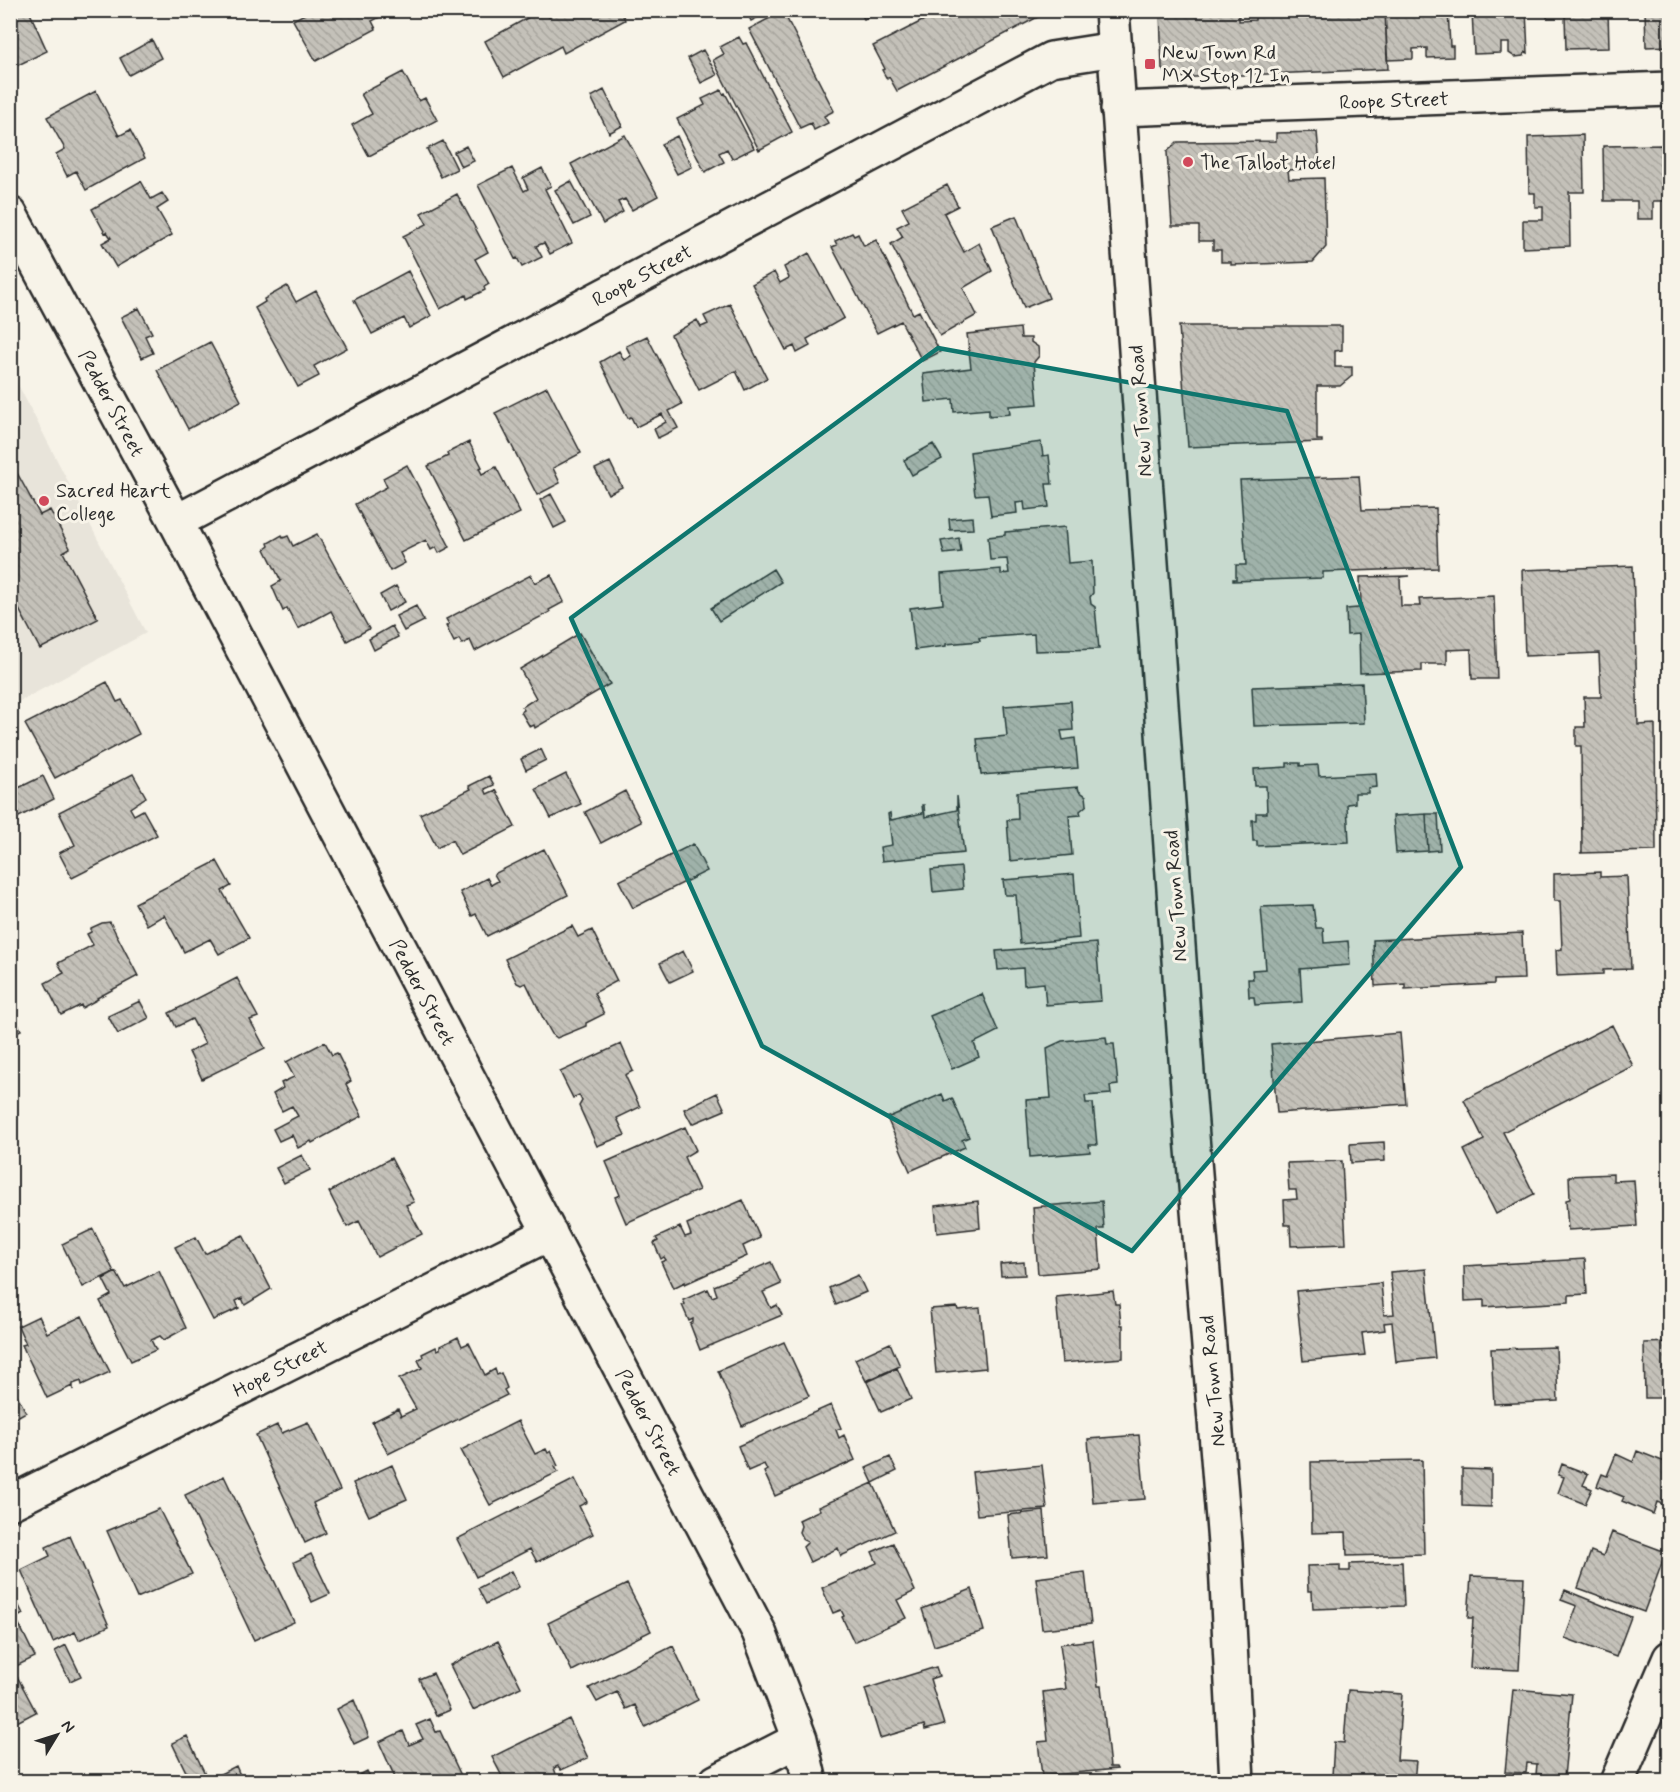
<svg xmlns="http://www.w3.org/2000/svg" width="1680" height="1792" font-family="Mynerve,sans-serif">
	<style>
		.built { fill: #e8e4da }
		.building { fill: url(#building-back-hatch); stroke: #2b2b2b; stroke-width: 1.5 }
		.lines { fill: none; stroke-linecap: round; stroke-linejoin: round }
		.minor-casing { stroke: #2b2b2b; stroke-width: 38 }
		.major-casing { stroke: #2b2b2b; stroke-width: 38 }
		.minor { stroke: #f7f3e8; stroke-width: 33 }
		.major { stroke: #f7f3e8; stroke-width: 33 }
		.marked { fill: #0f766e; fill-opacity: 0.2; stroke: #0f766e; stroke-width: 4.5; stroke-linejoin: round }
		.poi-dot { fill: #d1495b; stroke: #f7f3e8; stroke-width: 2 }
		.labels { text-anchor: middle; stroke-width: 6; stroke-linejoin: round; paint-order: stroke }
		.poi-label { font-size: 20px; fill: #2b2b2b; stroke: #f7f3e8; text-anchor: start }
		.street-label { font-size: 20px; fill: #2b2b2b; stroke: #f7f3e8 }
	</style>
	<defs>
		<pattern id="building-back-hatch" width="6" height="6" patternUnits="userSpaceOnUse" patternTransform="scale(1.5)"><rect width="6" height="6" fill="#c4c1b9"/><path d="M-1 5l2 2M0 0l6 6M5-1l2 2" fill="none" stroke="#a9a69f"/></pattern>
	</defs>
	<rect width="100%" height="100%" fill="#f7f3e8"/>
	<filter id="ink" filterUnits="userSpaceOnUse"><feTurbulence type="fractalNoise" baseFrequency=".0167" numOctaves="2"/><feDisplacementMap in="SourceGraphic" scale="12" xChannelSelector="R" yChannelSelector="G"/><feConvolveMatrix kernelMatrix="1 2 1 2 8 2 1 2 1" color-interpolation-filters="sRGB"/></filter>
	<g filter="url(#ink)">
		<!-- built -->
		<path class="built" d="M10 369 146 633 11 706H10Z"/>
		<!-- building -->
		<path class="building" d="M10 10H35L30 13 47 51 10 69Z
			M312 10H379L382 16 372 21 376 29 316 61 293 20Z
			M542 10H546L549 17 561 10H620L625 20 564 53 561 46 504 77 485 41Z
			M746 10H772L751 21Z
			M859 10H881L864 19Z
			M923 10H1051L897 91 889 77 887 79 882 70 885 69 873 46 926 19Z
			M1160 10H1239V21L1255 20V17L1266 16V10H1385L1388 69 1171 78 1162 69Z
			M1385 10H1448L1450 46H1453V57L1427 58V48L1413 49V59L1387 60Z
			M1472 10H1526L1528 53 1526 52 1523 56 1515 57 1509 53V43H1501V53L1474 54Z
			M1547 10H1608L1609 48 1566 49 1565 16H1548L1547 18Z
			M1645 10H1670V46L1646 47Z
			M783 11 834 111 824 116 828 123 814 130 811 123 800 128 749 29Z
			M739 37 743 44 746 43 792 132 759 150 713 60 724 54 720 47Z
			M152 40 161 58 129 75 120 58Z
			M703 50 717 75 701 83 688 58Z
			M403 72 419 101 425 98 437 120 369 156 352 125 372 114 361 94Z
			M604 90 622 126 609 133 591 97Z
			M721 90 723 94 725 93 754 148 732 159 727 149 719 153 724 162 705 172 677 119 705 105 702 99Z
			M96 91 119 136 130 130 145 158 86 190 76 171 67 176 56 154 65 149 47 117Z
			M1317 132 1319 154 1315 163 1305 169 1288 170 1289 179 1324 178 1326 247 1313 262 1231 265V262H1221V250H1213V241H1199V226H1172L1167 152 1177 142 1276 141V133Z
			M625 135 658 196 632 210 625 199 618 202 623 212 603 224 571 164Z
			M1583 135 1584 192H1569L1570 246 1523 248V220H1543V207H1535V193H1529L1528 137Z
			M677 136 692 167 677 174 661 144Z
			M443 141 457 169 441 177 427 149Z
			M1663 145 1664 201H1653V219H1637V201H1604L1603 146Z
			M466 146 474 161 461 167 454 152Z
			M512 168 524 191 528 189 523 178 542 168 551 186 545 189 572 243 550 254 544 243 536 246 542 257 522 267 517 258 515 259 478 185Z
			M141 181 151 199 162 193 168 202 157 209 172 235 116 267 102 243 111 238 107 232 105 233 92 209Z
			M571 181 590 217 574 225 555 190Z
			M947 185 958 206 944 213 964 252 979 243 992 271 963 288 977 315 940 336 891 244 903 237 897 227 909 221 902 208Z
			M457 194 488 252 475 259 489 284 484 287 485 290 467 299 466 295 440 309 403 236 427 224 421 213Z
			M1016 216 1049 298 1024 308 992 226Z
			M852 233 854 236 858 234 864 246 876 240 913 314 919 311 940 352 922 361 901 321 877 333 832 247 837 245 835 241Z
			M809 253 844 318 807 339 810 346 797 353 794 346 786 350 752 284 774 272 780 283 789 278 784 267Z
			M408 271 431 316 409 328 404 318 372 334 354 300Z
			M287 286 296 302 316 291 347 348 314 366 319 376 298 387 255 308 265 302 264 299Z
			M730 304 767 378 745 390 736 371 699 390 671 335 697 320 701 327 708 324 704 316Z
			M139 308 152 333 145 336 153 353 142 358 121 317Z
			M1179 326H1342V350L1335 351V367H1352V376L1340 386H1317V440H1322V442L1188 447Z
			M1020 328 1021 338H1031V342L1038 347 1039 356 1034 362 1038 404 1009 406 1010 414 989 416V409L954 412 953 399 926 402 923 374 971 368 967 334Z
			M647 336 682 404 669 411 678 428 658 438 654 429 666 422 662 414 636 427 631 417 628 418 600 362 619 351 624 360 631 356 626 346Z
			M210 342 241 401 188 429 157 370Z
			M547 387 581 453 553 468 560 483 537 495 495 413Z
			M469 442 482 467 479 468 482 474 496 467 520 513 466 540 428 466 448 456 447 453Z
			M1041 442 1043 456 1049 455 1052 484H1046L1049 507 1025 510 1024 502 1016 503 1017 513 991 516 988 494 975 495 970 452Z
			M933 444 942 459 912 475 904 460Z
			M10 460 40 515 50 510 70 548 63 552 98 619 40 649 10 592 12 578 10 575Z
			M610 462 622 487 608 494 595 469Z
			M407 465 450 547 439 553 436 547 431 550 426 540 400 553 405 563 390 571 355 504 387 487 383 478Z
			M1359 476 1362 510 1436 508 1438 568 1323 572V578L1233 581V579H1236V565H1246L1240 480Z
			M551 494 566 522 554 528 540 500Z
			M972 517 973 529 950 530 949 519Z
			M1065 527 1068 563 1092 561 1093 593 1090 597 1091 604 1095 607 1099 649 1035 651 1034 634 979 638 980 641 946 644V646L915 650 910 608 943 604 941 574 1001 569V574L1009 573 1007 559 990 560 988 537 1005 535V532Z
			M317 534 369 629 347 641 331 611 298 629 287 608 283 611 272 586 281 581 265 549 269 546 268 543 282 535 283 538 288 536 293 546Z
			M959 538 961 552 944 554 941 541Z
			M1633 566 1638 725 1655 724 1656 851 1580 853 1582 852 1581 746H1576V727H1585L1584 697H1601L1599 653 1525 656 1522 570Z
			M773 569 781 582 719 621 711 608Z
			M531 575 535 583 551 575 564 602 549 610 550 612 475 651 470 640 462 644 459 639 454 642 446 626 449 624 446 619Z
			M1410 576 1400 577 1401 606H1420L1419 599 1494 596 1497 679H1472L1471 649 1447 650V664H1422V671L1360 673 1359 634 1347 635 1346 609 1358 608 1361 606 1360 577Z
			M396 586 405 602 388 611 380 595Z
			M416 606 424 621 404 631 396 616Z
			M392 626 398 637 374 650 369 639Z
			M580 633 610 684 535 728 534 725 530 727 521 712 524 710 522 707 536 698 520 669Z
			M107 682 117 702 122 700 139 734 55 778 25 724Z
			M1362 683 1364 723 1254 726 1252 687Z
			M1071 701 1073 730 1061 731 1063 740 1075 738 1078 768 981 775 977 739 1007 736 1004 706Z
			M541 749 546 760 526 770 521 759Z
			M1287 763H1300V766L1318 765 1319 776 1376 773 1377 787 1368 788V793H1355V803L1347 804 1349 842 1257 846V841H1253L1252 820H1256V813H1267L1266 786H1255L1254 769 1287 767Z
			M133 774 146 797 130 808 134 815 143 810 157 835 72 878 59 853 75 845 59 812Z
			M566 774 581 804 551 818 536 789Z
			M43 776 54 799 13 820 10 815V792Z
			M489 776 494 785 485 789 487 794 496 790 515 827 460 855 452 840 437 848 420 814 471 789 469 786Z
			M1078 787 1079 791 1086 796 1087 805 1080 811 1081 815 1069 816 1072 855 1010 861 1007 820 1018 819 1017 792Z
			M625 791 641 822 601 843 585 812Z
			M957 796 964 853 882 861 880 847 892 845 888 814 890 813 891 820 923 813 922 805H924L925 817 957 810Z
			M1426 814H1438L1440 850 1428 851Z
			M1426 814 1428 851 1396 853 1393 816Z
			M693 844 707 871 633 908 619 881Z
			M544 849 568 895 487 936 476 914 472 916 460 892 487 878 491 885 498 881 494 874Z
			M217 861 231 886 222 891 249 938 219 954 210 939 184 952 164 915 147 925 135 903Z
			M961 867 963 889 933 892 931 870Z
			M1600 872V877L1627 876 1631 969 1603 970V974L1557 976 1556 950 1562 949 1560 901H1554V874Z
			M1074 874 1079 938 1020 944 1016 895H1005L1003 880Z
			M1313 905 1316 928H1323L1324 943 1348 941 1350 965 1300 969 1302 1002 1255 1005 1254 997H1249L1248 979H1253L1252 970 1266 969 1261 907Z
			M110 922 138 976 97 998 98 999 82 1008 81 1005 61 1015 45 983 64 973 58 963 93 945 87 934 91 932V928L102 923Z
			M572 926 578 937 592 930 617 981 594 993 604 1014 586 1023V1026L557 1038 552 1034 543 1018 526 983 521 985 517 983 505 959Z
			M1522 933 1524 979 1494 980V984L1405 989V984L1375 986 1373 940Z
			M1096 943 1101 1001 1046 1005 1044 983 1024 985 1023 968 998 970 996 951Z
			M683 951 693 971 670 982 660 963Z
			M237 978 258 1017 250 1020 265 1048 202 1079 189 1052 205 1044 192 1019 176 1027 169 1013Z
			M982 994 998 1031 974 1043 979 1057 952 1069 930 1016Z
			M140 1001 149 1018 118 1034 108 1016Z
			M10 1010 21 1030 10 1035Z
			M1612 1025 1633 1066 1503 1132 1534 1194 1496 1214 1464 1150 1484 1140 1464 1100Z
			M1400 1033 1406 1104 1277 1113 1271 1044Z
			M1106 1037 1107 1044H1114L1118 1085 1110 1086 1111 1094 1085 1096 1086 1103H1093L1097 1145H1089L1090 1152 1030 1157 1026 1100 1051 1098 1047 1048 1062 1041Z
			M325 1042 332 1055 337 1053 351 1081 346 1084 362 1116 312 1143 311 1141 298 1148 292 1135 279 1141 273 1129 298 1116 292 1106 282 1111 273 1094 283 1088 281 1083 294 1077 286 1062Z
			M621 1044 633 1071 625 1075 640 1107 617 1118 625 1135 597 1146 579 1106 582 1101 579 1095 573 1098 560 1072Z
			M717 1093 725 1110 692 1124 684 1109Z
			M942 1094 945 1101 952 1098 969 1137 962 1140 965 1147 910 1171 887 1118Z
			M685 1127 696 1150 684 1157 699 1190 626 1223 615 1197 620 1195 606 1162Z
			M1384 1142 1385 1161 1351 1163 1350 1144Z
			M302 1155 310 1170 284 1183 276 1168Z
			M391 1158 414 1202 406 1205 422 1234 377 1257 359 1221 347 1227 329 1192Z
			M1342 1161 1346 1244 1291 1246 1290 1225H1285L1284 1200 1297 1199 1296 1190H1289L1287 1163Z
			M1613 1174V1181L1634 1180 1637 1226 1568 1230 1566 1200 1570 1199 1569 1176Z
			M743 1200 760 1238 743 1246 747 1256 685 1284V1282L673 1288 661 1262 666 1260 664 1257 661 1259 654 1243 658 1241 656 1238 680 1227 685 1237 691 1235 687 1224Z
			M978 1201 980 1228 937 1233 935 1206Z
			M1102 1201 1104 1229H1098L1101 1269 1038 1274 1033 1207Z
			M93 1229 114 1272 83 1287 62 1244Z
			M243 1235 271 1289 245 1305 242 1298 236 1301 239 1308 213 1320 175 1247 196 1237 205 1254Z
			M1585 1259 1587 1294 1569 1295V1302L1484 1307V1300L1465 1301 1464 1266Z
			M771 1262 781 1284 763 1292 771 1308 777 1305 782 1315 700 1350 690 1324 693 1322V1319L689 1321 682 1305 685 1304 683 1300 708 1289 712 1297 717 1295 714 1286Z
			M1024 1262 1025 1275 1001 1276 1000 1264Z
			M1426 1269 1435 1358 1396 1362 1392 1322 1384 1323 1385 1330 1362 1333 1365 1355 1303 1361 1296 1291 1381 1283 1384 1315 1394 1314 1390 1272Z
			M159 1271 186 1328 164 1340 160 1336 151 1340 156 1350 131 1361 100 1301 111 1295 103 1279 116 1272 125 1288Z
			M858 1275 866 1292 836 1305 829 1288Z
			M1113 1291 1115 1304H1119L1121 1325H1123V1358L1062 1363 1056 1297Z
			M957 1307 958 1310 980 1308 986 1368 936 1373 930 1309Z
			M39 1316 47 1333 82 1316 110 1372 82 1385 81 1381 73 1384V1390L72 1386 47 1398 22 1345 26 1344 18 1326Z
			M458 1337 462 1346 469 1343 485 1375 495 1369 497 1375 501 1373 507 1388 504 1390 507 1395 388 1454 372 1422 398 1409 401 1416 416 1409 399 1379 422 1368 418 1360 423 1357 422 1354 436 1347 437 1350 440 1349V1346Z
			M784 1342 809 1396 742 1426 718 1371Z
			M1670 1342V1398H1645L1644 1343Z
			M890 1343 900 1366 866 1381 855 1359Z
			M1556 1347 1558 1401 1494 1404 1491 1349Z
			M897 1368 911 1399 881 1412 867 1382Z
			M10 1382 26 1412 10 1421Z
			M831 1405 841 1428 836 1430 839 1438 844 1435 855 1460 775 1496 764 1472 767 1470 764 1464 748 1471 738 1446Z
			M518 1421 535 1454 546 1449 548 1453 551 1451 558 1466 555 1467 558 1472 490 1505 461 1450Z
			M308 1422 340 1490 313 1503 326 1533 305 1543 256 1435 277 1425 282 1433Z
			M1139 1435 1145 1499 1093 1503 1088 1439Z
			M1637 1451 1670 1464V1507L1657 1502 1653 1514 1622 1501 1624 1497 1597 1486 1602 1474 1607 1476 1616 1454 1633 1462Z
			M890 1457 897 1471 873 1483 866 1468Z
			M1422 1460 1424 1554 1347 1556 1346 1532 1312 1533 1311 1462Z
			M1562 1464 1588 1474 1583 1485 1592 1489 1585 1504 1558 1493 1564 1477 1558 1475Z
			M392 1465 407 1499 369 1516 353 1483Z
			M1042 1465 1047 1509 977 1515 972 1472Z
			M1462 1469 1491 1470V1507L1462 1506Z
			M224 1476 294 1622 254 1640 185 1495Z
			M575 1479 587 1502 579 1506 593 1534 537 1562 530 1549 476 1577 457 1539Z
			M873 1483 895 1531 841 1556 838 1548 810 1562 803 1547 808 1542 803 1540 799 1532 801 1526 799 1520 820 1510 818 1507Z
			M159 1509 192 1574 137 1598 107 1531Z
			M1044 1511 1048 1555 1012 1558 1008 1515Z
			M1612 1532 1666 1552 1644 1612 1578 1588 1591 1551 1603 1556Z
			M70 1536 109 1626 79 1640 75 1632 53 1642 21 1570 50 1556 46 1547Z
			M893 1543 915 1591 897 1600 906 1618 854 1642 842 1617 844 1616 841 1610 833 1613 822 1588 877 1563 872 1552Z
			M311 1554 330 1594 312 1602 294 1562Z
			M1402 1562 1404 1606 1313 1609 1312 1591H1308L1307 1566 1340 1565V1571H1350V1564Z
			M511 1571 519 1587 486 1604 478 1588Z
			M1085 1572 1091 1624 1042 1629 1036 1578Z
			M1471 1576 1524 1578 1519 1670 1470 1668 1473 1618H1468Z
			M627 1584 651 1631 572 1671 548 1623Z
			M10 1588 23 1614 16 1618 35 1657 10 1669Z
			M972 1589 984 1631 934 1646 922 1609Z
			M1565 1590 1631 1617 1616 1657 1565 1638 1577 1606 1561 1600Z
			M1093 1640 1098 1686H1101L1110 1767H1116L1117 1769 1042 1776 1038 1742 1048 1741 1043 1692 1066 1689 1060 1644Z
			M498 1641 521 1687 473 1710 450 1665Z
			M66 1645 81 1676 70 1681 55 1651Z
			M673 1646 698 1700 645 1727 635 1705 626 1709 617 1692 597 1702 589 1688Z
			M936 1667 939 1676 930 1679 944 1725 925 1730 924 1725 880 1738 865 1689Z
			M433 1673 450 1710 436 1716 419 1679Z
			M18 1678 36 1712 17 1722 10 1710V1682Z
			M1513 1689 1572 1694 1564 1777 1536 1774 1537 1764 1527 1763 1526 1773 1505 1772Z
			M1348 1690 1402 1694 1397 1760 1416 1761 1414 1782 1332 1776 1334 1742 1344 1743Z
			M354 1700 369 1737 354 1744 337 1709Z
			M430 1719 436 1732 440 1731 464 1782H397L379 1742 403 1731 409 1745 423 1739 416 1725Z
			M569 1719 588 1758 561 1770 558 1766 554 1768 556 1774 540 1782H505L492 1757Z
			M187 1736 209 1782H191L172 1743Z
			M236 1766 243 1782H223L220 1774Z
			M367 1771 373 1782H346Z
			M1141 1779 1142 1782H1112Z"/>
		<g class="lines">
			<defs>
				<path id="minor" d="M1118 109 1670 89
					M10 214 176 522 759 1632 800 1739 810 1782
					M176 522 1051 59 1115 49
					M10 1503 550 1233
					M716 1782 800 1739
					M1617 1782 1670 1658"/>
				<path id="major" d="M1112 10 1188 1087 1225 1544 1237 1782"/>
			</defs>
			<!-- minor casing -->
			<use href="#minor" class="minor-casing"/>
			<!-- major casing -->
			<use href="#major" class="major-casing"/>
			<!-- minor -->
			<use href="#minor" class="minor"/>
			<!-- major -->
			<use href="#major" class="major"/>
		</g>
	</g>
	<!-- marked area -->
	<path class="marked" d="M938 348 1287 411 1461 867 1132 1251 762 1046 571 618Z"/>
	<!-- markers -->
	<g class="poi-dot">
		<rect x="1144" y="58" width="12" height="12" rx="3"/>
		<circle cx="1188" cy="162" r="6"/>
		<circle cx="44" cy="501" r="6"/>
	</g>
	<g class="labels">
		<!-- poi labels -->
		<g class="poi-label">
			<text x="1162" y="59">New Town Rd<tspan x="1162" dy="23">MX Stop 12 In</tspan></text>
			<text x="1200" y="169">The Talbot Hotel</text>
			<text x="56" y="497">Sacred Heart<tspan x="56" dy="23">College</tspan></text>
		</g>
		<!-- street labels -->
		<g class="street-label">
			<text transform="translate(1394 100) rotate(-2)" y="7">Roope Street</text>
			<text transform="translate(642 275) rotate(-28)" y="7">Roope Street</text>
			<text transform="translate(112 403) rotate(62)" y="7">Pedder Street</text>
			<text transform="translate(1140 411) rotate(-94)" y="7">New Town Road</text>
			<text transform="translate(1175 896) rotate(-94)" y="7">New Town Road</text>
			<text transform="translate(423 992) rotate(62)" y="7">Pedder Street</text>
			<text transform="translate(280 1368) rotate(-27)" y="7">Hope Street</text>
			<text transform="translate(1212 1381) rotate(-95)" y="7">New Town Road</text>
			<text transform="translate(649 1422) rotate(62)" y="7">Pedder Street</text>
		</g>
	</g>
	<!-- margin -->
	<rect width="1680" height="1792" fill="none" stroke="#f7f3e8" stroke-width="36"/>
	<rect x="18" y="18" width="1644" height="1756" fill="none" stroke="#2b2b2b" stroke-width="2" filter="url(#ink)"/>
	<!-- north arrow -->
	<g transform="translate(57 1735) rotate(52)" stroke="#f7f3e8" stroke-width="4.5" paint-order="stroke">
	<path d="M0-4.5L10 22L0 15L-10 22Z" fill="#2b2b2b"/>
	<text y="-9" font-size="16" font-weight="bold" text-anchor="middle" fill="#2b2b2b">N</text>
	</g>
</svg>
